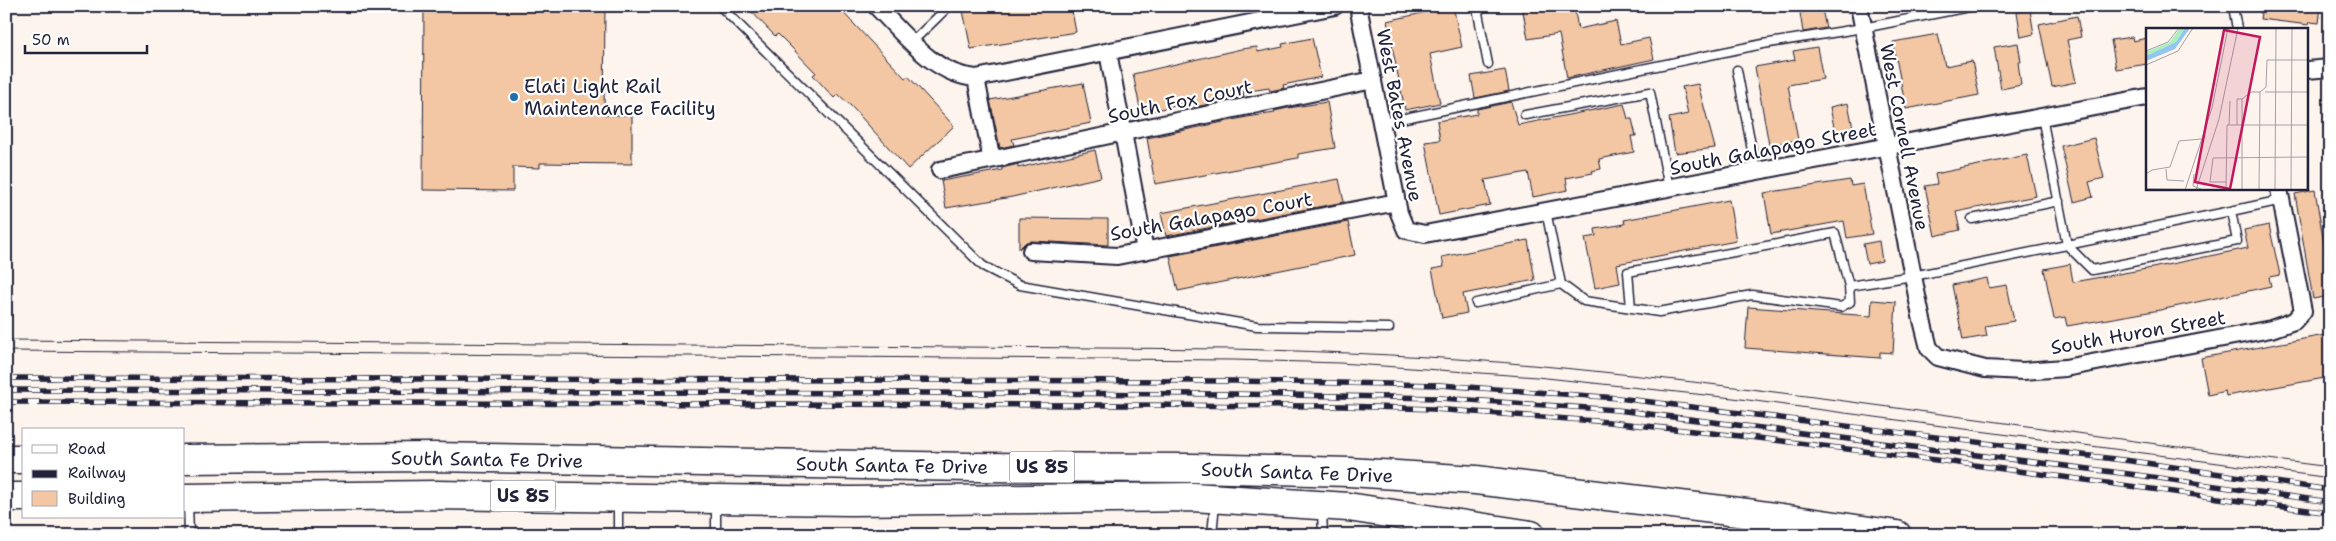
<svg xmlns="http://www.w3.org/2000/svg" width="2336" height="541" font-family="'Shantell Sans',sans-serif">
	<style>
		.building { fill: #f3c7a3; stroke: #22223b }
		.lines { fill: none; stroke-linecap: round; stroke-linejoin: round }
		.service-casing { stroke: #22223b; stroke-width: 11 }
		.minor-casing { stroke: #22223b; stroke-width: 20 }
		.trunk-casing { stroke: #22223b; stroke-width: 31 }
		.service { stroke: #fff; stroke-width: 8 }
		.minor { stroke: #fff; stroke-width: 16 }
		.trunk { stroke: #fff; stroke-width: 28 }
		.tram { stroke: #22223b; stroke-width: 1 }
		.rail-casing { stroke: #22223b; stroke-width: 5.5 }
		.rail { stroke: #fff; stroke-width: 4; stroke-dasharray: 11; stroke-linecap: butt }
		.poi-dot { fill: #1f6fb2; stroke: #fff; stroke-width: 2 }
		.labels { text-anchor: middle; stroke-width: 4.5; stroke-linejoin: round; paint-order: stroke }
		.shield { fill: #fff; stroke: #646476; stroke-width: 1 }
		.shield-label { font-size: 18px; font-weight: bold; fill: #22223b }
		.poi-label { font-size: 19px; fill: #22223b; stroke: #fff; text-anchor: start }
		.street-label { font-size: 19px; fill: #22223b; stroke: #fff }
		.inset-road { fill: none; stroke: #a5a0a6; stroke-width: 1 }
		.view { fill: #c2185b; fill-opacity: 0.15; stroke: #c2185b; stroke-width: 2.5 }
		.inset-edge { fill: none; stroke: #22223b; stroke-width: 2.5 }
	</style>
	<rect width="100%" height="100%" fill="#fdf4ed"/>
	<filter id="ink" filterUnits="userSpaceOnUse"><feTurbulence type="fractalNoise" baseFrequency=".02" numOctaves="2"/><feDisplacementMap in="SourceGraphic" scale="10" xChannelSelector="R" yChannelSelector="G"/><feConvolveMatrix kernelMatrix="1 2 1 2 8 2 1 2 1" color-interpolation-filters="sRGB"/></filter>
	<g filter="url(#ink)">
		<!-- building -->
		<path class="building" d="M424 6H605L604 115H632V164L540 163V168L513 167V191L423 190Z
			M746 6H837L905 78 908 76 954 126 908 169 851 106 838 94 834 98 813 75 816 73 791 47 778 34 775 36Z
			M962 6H1071L1076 32 971 49Z
			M1453 6 1462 47 1430 54 1440 103 1405 110 1387 21Z
			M1522 6H1574L1578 29 1616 21 1621 44 1649 38 1654 59 1567 78 1559 34 1528 39Z
			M2262 6H2321L2319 23 2310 22 2309 25 2260 19Z
			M1822 9 1826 28 1803 32 1800 13Z
			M2030 10 2034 34 2021 37 2017 12Z
			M2077 16 2081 37 2067 40 2076 82 2052 87 2039 24Z
			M1938 34 1945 66 1972 61 1979 95 1906 109 1893 42Z
			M2132 37 2133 41 2147 38V64L2116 69 2111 40Z
			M1312 38 1321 77 1283 85 1284 88 1270 91 1269 88 1243 92 1244 97 1195 107 1194 102 1141 113 1133 74 1241 49 1257 47 1258 52 1283 47 1282 44Z
			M2018 43 2021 62H2018L2021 85 2001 89 1994 47Z
			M1817 47 1823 79 1788 85 1798 140 1769 145 1755 67 1795 60 1793 51Z
			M1505 70 1509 91 1475 98 1471 76Z
			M1083 83 1091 123 1012 139 1014 145 1000 148 990 100Z
			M1698 84 1715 148 1675 153 1669 118 1688 114 1682 87Z
			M1327 102 1335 148 1298 154V158L1155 184 1147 138 1247 117 1275 113 1274 111 1288 108Z
			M1511 102 1518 125 1624 104 1628 119H1632L1636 136H1631L1634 152 1599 159 1601 169 1592 171 1593 173 1566 178 1568 190 1533 197 1528 172 1485 180 1490 205 1439 215 1425 142 1440 140 1437 121 1477 114V109Z
			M1848 103 1853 128 1835 132 1830 107Z
			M2094 138 2104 178 2089 182 2093 197 2074 202 2061 146Z
			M1095 150 1101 177 1012 197 946 208 941 181 1002 170V168L1018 164V168Z
			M2027 155 2036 196 1956 212 1960 230 1935 236 1925 186 1937 184 1935 174Z
			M1339 179 1344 202 1166 236 1161 213Z
			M1850 180 1851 186 1863 184 1872 234 1847 238 1844 221 1771 234 1764 193Z
			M2315 190 2330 280V296L2313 299 2295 194Z
			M1729 200 1736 241 1617 264 1620 283 1595 288 1585 238 1596 236 1595 229 1625 224 1624 220Z
			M1019 218 1108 219V245L1032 241 1026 242 1019 249Z
			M1348 222 1355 255 1178 291 1170 256Z
			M2269 225 2280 275 2269 277 2271 286 2160 310 2067 326 2065 317 2054 319 2044 269 2070 264 2073 282 2152 268 2248 248 2244 230Z
			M1528 240 1535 280 1463 294 1467 313 1442 318 1432 269 1444 267 1442 257Z
			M1879 241 1882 261 1867 264 1863 244Z
			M1987 278 1989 288 2007 285 2014 321 1985 326 1987 336 1963 340 1952 285Z
			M1872 300 1896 302 1893 353 1880 352V358L1745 348 1748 307 1871 316Z
			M2330 334V377L2226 396 2225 391 2208 395 2201 358Z"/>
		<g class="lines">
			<defs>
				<path id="service" d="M720 6 983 266 1020 285 1257 326 1389 328
					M1482 6 1478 13 1488 64
					M2233 6 2237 29
					M912 42 949 6
					M1737 70 1756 172
					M1525 115 1650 92 1669 188
					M2042 117 2067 245 2231 211
					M1381 123 1763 44 1863 28 1974 6
					M1546 211 1561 284 1584 301 1659 312 1752 295 1841 307 1850 302 1849 286 1835 233 1628 272 1631 308
					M1972 219 2059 201
					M1849 286 1913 276 2067 245 2092 270 2237 241 2231 211 2282 200
					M1476 303 1561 284
					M188 502 189 535
					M1322 510 1323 535
					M618 535V502
					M716 535V504
					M1212 535 1215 503"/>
				<path id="minor" d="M876 6C904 34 934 75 976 78L1335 6
					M1358 6 1399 213 1406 230 1425 234 2147 97
					M1859 6 1921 316 1929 348 1938 357 1985 369 2023 371 2065 368 2271 329 2294 321 2303 311 2279 189
					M1108 52 1145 251
					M2307 70 2330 68
					M976 78 990 151 995 159 1373 80
					M940 170 995 159
					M1031 251 1117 256 1397 202"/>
				<path id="trunk" d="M6 459H24
					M184 459 433 457 970 467 1193 468 1349 472 1476 480 1754 514 1897 535
					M6 497H24
					M184 498 436 495 851 501 1193 497 1348 507 1531 535"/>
			</defs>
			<!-- service casing -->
			<use href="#service" class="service-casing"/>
			<!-- minor casing -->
			<use href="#minor" class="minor-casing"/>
			<!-- trunk casing -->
			<use href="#trunk" class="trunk-casing"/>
			<!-- service -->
			<use href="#service" class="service"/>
			<!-- minor -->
			<use href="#minor" class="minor"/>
			<!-- trunk -->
			<use href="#trunk" class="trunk"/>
			<!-- tram -->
			<path class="tram" d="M6 340 1233 349C1337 352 1440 356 1543 366 1806 391 2068 434 2330 467
				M6 351 1234 360 1340 363 1537 377 1733 398 2330 478"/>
			<defs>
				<path id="rail" d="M6 378 1235 381 1440 385 1618 398 2139 462 2330 490
					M6 390 1235 394 1440 398 1617 410 2137 475 2330 502
					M6 402 1120 405 1343 406 1433 409 1609 422 1749 437 1944 461 2330 513"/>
			</defs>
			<!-- rail casing -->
			<use href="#rail" class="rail-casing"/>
			<!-- rail -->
			<use href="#rail" class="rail"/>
		</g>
	</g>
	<!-- markers -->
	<circle class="poi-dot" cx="514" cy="97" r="5"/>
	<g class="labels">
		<!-- shield labels -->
		<g class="shield">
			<rect x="1009.5" y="451.5" width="65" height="31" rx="4"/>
			<rect x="490.5" y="480.5" width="65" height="31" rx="4"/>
		</g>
		<g class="shield-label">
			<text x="1042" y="473">US 85</text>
			<text x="523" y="502">US 85</text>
		</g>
		<!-- poi labels -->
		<g class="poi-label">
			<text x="524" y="93">Elati Light Rail<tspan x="524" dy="22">Maintenance Facility</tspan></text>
		</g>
		<!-- street labels -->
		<g class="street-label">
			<text transform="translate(1180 101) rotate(-12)" y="7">South Fox Court</text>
			<text transform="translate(1400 115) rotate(79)" y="7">West Bates Avenue</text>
			<text transform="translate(1905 137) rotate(79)" y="7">West Cornell Avenue</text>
			<text transform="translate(1773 148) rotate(-11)" y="7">South Galapago Street</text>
			<text transform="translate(1211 216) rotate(-10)" y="7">South Galapago Court</text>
			<text transform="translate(2138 332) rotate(-10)" y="7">South Huron Street</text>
			<text transform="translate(487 459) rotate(1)" y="7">South Santa Fe Drive</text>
			<text transform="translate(892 465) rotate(1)" y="7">South Santa Fe Drive</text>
			<text transform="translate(1297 472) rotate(2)" y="7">South Santa Fe Drive</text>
		</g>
	</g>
	<!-- overview -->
	<g transform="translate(2146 28)">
		<rect width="162" height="162" fill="#fdf4ed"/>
		<path d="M34 0H39L30 14 0 28V24L24 14Z" fill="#aaf0bc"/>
		<path d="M39 0H44L29 21 0 33V28L30 14Z" fill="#91c6ee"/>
		<path class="inset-road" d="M0 23 22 14 33 0M0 37 32 23 47 0M114 64 120 59 121 32H163M119 64H162M83 97 84 73M91 97V71H96M20 141 21 152 38 153M0 146 6 142 24 139 33 113 55 111M48 146 47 158 55 161M80 154H64L67 130 162 129M0 161 87 162M39 162 66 80 82 0M50 162 73 91 92 0M80 162 81 97H162M96 162V71L105 64H114M113 162 114 64M115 162H163M129 162 130 0M145 162 146 0M161 162 162 0"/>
		<path class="view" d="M78 2 114 9 84 161 49 154Z"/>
		<rect width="162" height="162" class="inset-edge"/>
	</g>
	<!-- margin -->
	<rect width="2336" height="541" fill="none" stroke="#fff" stroke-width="25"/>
	<rect x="12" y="12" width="2311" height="516" fill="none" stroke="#22223b" stroke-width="2" filter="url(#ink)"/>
	<!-- legend -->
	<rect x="22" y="428" width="162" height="90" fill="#ffffff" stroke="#a7a7b1"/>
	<rect x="32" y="445" width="25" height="8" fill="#ffffff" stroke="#a7a7b1"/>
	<text x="68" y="454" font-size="15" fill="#22223b">Road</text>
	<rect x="32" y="470" width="25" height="8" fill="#22223b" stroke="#a7a7b1"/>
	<text x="68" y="478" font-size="15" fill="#22223b">Railway</text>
	<rect x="32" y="491" width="25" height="15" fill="#f3c7a3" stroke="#a7a7b1"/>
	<text x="68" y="504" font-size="15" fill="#22223b">Building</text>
	<!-- scale -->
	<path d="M25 45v8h122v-8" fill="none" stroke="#22223b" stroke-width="2.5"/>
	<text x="32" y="45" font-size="15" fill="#22223b" stroke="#ffffff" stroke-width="4" paint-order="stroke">50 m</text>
</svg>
